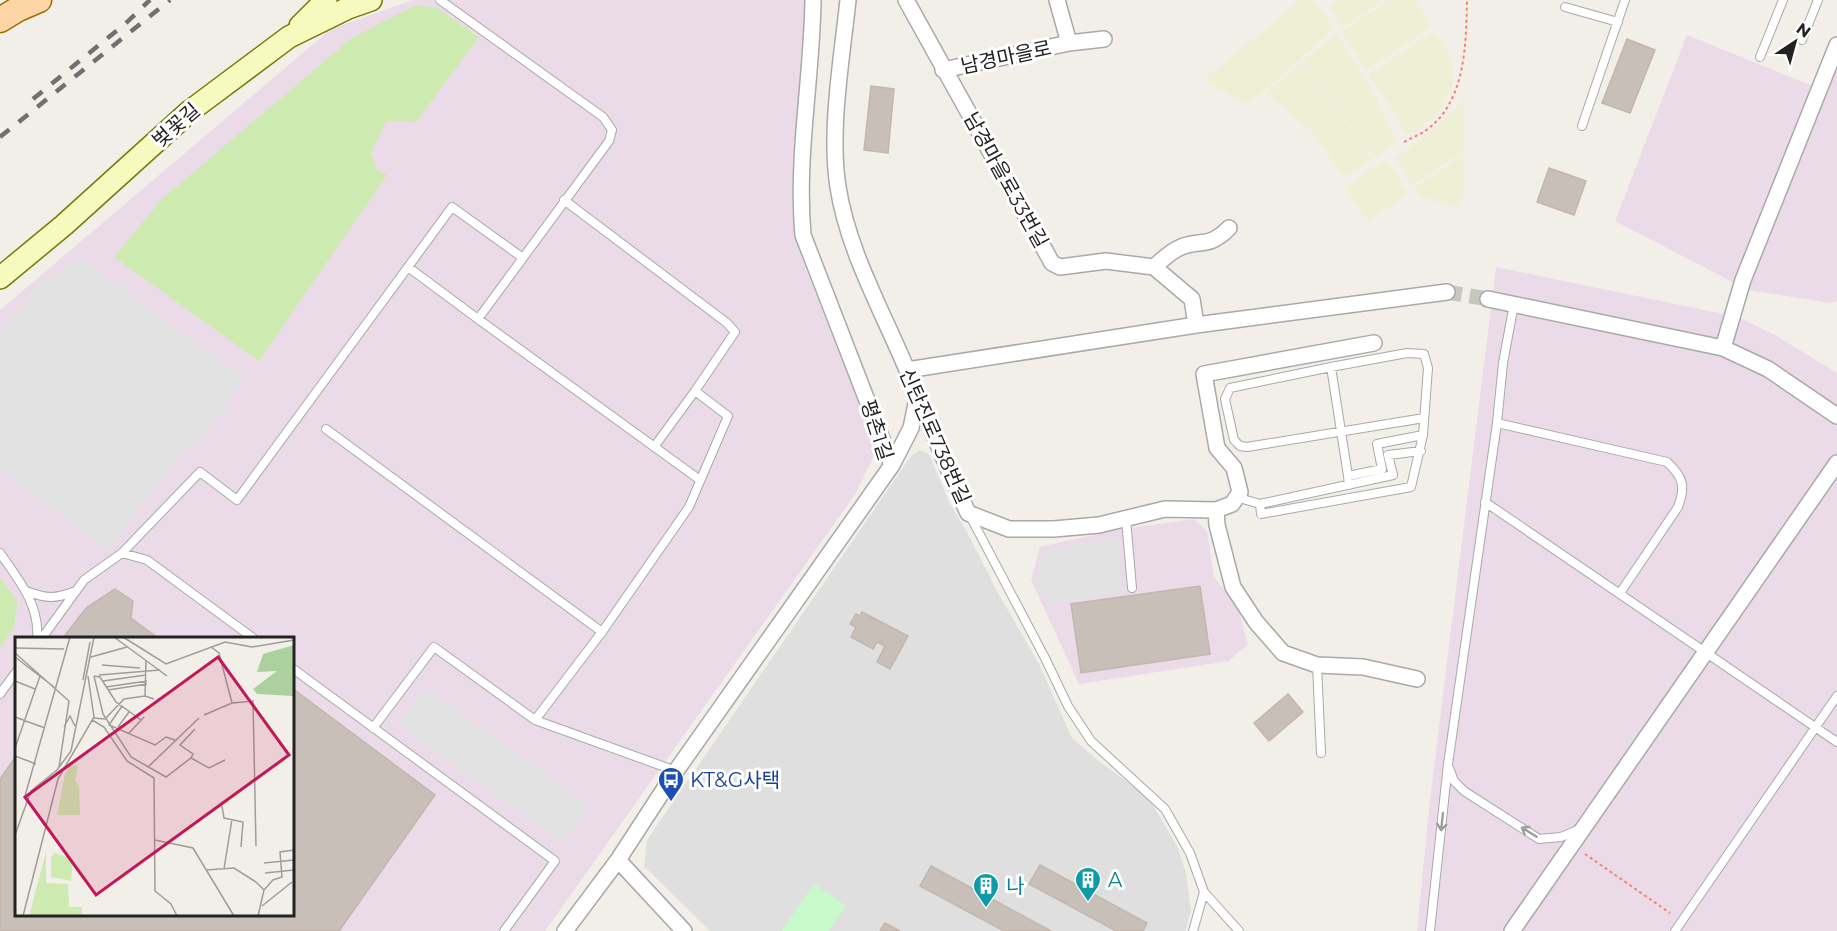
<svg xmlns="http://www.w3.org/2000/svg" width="1837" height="931" font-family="Montserrat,'Noto Sans KR',sans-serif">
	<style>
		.residential { fill: #e0dfdf }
		.industrial { fill: #ebdbe8; fill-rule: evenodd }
		.farmland { fill: #eef0d5 }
		.grass { fill: #cdebb0 }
		.park { fill: #c8facc }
		.parking { fill: #e2e2e2 }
		.building { fill: #c7bfb8; stroke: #c4b6ab; stroke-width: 1.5 }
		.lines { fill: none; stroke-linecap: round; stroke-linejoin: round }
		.street-tunnel { stroke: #c8c6c1; stroke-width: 15; stroke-dasharray: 15 8; stroke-linecap: butt }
		.lane-casing { stroke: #a9a9a9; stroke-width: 10 }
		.street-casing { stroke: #a9a9a9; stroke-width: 18 }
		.secondary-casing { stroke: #707d05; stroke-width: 24 }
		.primary-casing { stroke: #a06b00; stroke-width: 27 }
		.path { stroke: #fa8072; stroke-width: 2; stroke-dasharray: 3 3; stroke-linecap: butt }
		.lane { stroke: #fff; stroke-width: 8 }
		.street { stroke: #fff; stroke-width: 15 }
		.secondary { stroke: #f7fabf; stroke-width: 21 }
		.primary { stroke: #fcd6a4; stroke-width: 24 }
		.rail { stroke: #707070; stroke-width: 4.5; stroke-dasharray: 12 12; stroke-linecap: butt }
		.oneway { stroke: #9c9c9c }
		.labels { text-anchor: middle; stroke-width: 6; stroke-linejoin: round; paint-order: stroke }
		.street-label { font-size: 20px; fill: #222; stroke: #fff }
		.transit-label { font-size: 20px; fill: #164399; stroke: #fff; text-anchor: start }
		.culture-label { font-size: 20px; fill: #0d838f; stroke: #fff; text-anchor: start }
		.inset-road { fill: none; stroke: #9f9d99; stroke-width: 1.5 }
		.view { fill: #c2185b; fill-opacity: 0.15; stroke: #c2185b; stroke-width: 3 }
		.inset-edge { fill: none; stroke: #222; stroke-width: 3 }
	</style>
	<rect width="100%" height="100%" fill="#f2efe9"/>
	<!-- residential -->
	<path class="residential" d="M920 450 929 454 950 504 967 532 997 591 1039 664 1072 738 1100 762 1148 797 1177 846 1186 873 1191 911 1185 931H710L644 866 647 840 911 456Z"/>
	<!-- industrial -->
	<path class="industrial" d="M413 0H808L792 208 799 251 868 428 874 455 856 493 545 931H0V310L331 29ZM16 638H292V914H16Z
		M1687 35 1825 91 1837 63V301L1830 303 1748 290 1615 221Z
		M1496 267 1738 317 1775 335 1837 373V931H1417L1430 800Z
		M1194 519 1207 531 1214 577 1237 605 1248 644 1229 661 1079 684 1031 580 1040 547 1115 530Z"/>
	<!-- farmland -->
	<path class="farmland" d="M1300 0H1314L1334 29 1248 105 1203 80Z
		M1338 0H1384L1343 28 1328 7Z
		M1389 0H1415L1432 27 1367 70 1341 32Z
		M1434 31 1454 62 1389 105 1368 75Z
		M1336 32 1377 99 1397 142 1374 158 1303 61Z
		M1302 62 1373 159 1344 177 1311 130 1265 94Z
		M1454 63 1453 85 1440 111 1416 131 1406 134 1389 106Z
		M1464 99V150L1412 186 1395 158 1442 122Z
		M1463 154 1464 194 1457 208 1422 197 1414 188Z
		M1386 159 1409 193 1368 221 1345 187Z"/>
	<!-- grass -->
	<path class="grass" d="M416 5 437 8 479 37 416 122 386 121 371 153 378 171 387 175 259 361 114 257 162 199 352 38Z
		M0 577 18 602 13 629 0 648Z"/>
	<!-- park -->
	<path class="park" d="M814 884 846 906 829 931H782Z"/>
	<!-- parking -->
	<path class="parking" d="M80 259 245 378 201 439 181 452 108 550 0 470V334L36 285Z
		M1117 538 1123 593 1048 604 1034 580 1044 551Z
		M425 687 590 806 563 844 398 725Z"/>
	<!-- building -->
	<path class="building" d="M1627 39 1655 50 1630 113 1602 103Z
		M871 86 894 89 888 153 864 150Z
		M1549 168 1586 181 1574 215 1537 202Z
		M1200 586 1210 654 1081 673 1071 604Z
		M115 589 133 601 131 618 158 638H63L86 608Z
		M862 612 908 636 890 669 877 662 885 646 877 642 873 649 851 637 856 627 850 624 856 614 860 616Z
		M292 688 435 795 339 931H0V779L16 756V914H292Z
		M1288 694 1303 712 1269 741 1254 723Z
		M1040 865 1147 923 1143 931H1116L1029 884Z
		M931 866 1051 931H1004L920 886Z
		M885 923 900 931H880Z"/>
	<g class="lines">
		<!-- street-tunnel -->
		<path class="street-tunnel" d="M1447 292 1488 299"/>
		<defs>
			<path id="lane" d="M1565 7 1618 22
				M1802 40 1818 0
				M1760 57 1783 0
				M1582 126 1625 0
				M408 267 478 319 609 141 612 130 603 117 440 0
				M478 319 700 480
				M1331 367 1348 476
				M1497 423 1667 462C1683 477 1686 486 1678 507L1620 593
				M326 429 602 632
				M654 447 695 391
				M1349 485 1348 476 1382 469 1377 444 1423 435
				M1236 497 1260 504 1393 475 1388 455 1421 451
				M1485 502 1837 742
				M1260 504 1261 514 1411 487 1423 435 1428 368 1424 354 1407 353 1331 367 1230 388 1225 399 1234 440 1240 446 1247 447 1424 418
				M969 514 1045 658 1068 706 1091 741 1165 809 1190 853 1204 892 1239 931
				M1126 519 1132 588
				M0 553C18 579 40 605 37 638
				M122 553 147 560 253 638
				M26 591C47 599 55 599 76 591
				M42 638 84 580 122 553 200 472 237 500 452 207 523 258
				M1317 665 1321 753
				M292 668 555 861 504 931
				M0 694 16 672
				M535 720 676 771
				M373 728 434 647 535 720 602 632 689 507 728 416 695 391 735 332 727 323 564 200
				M1449 768 1454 781 1464 791 1539 839 1561 837 1580 829
				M1193 931 1204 892
				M1430 931 1448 764 1497 423 1503 363 1514 304
				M1675 931 1837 696"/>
			<path id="street" d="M848 0C842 57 829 131 838 187 848 251 882 310 907 370 927 418 946 466 968 513L1009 529H1054L1099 525 1165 509 1216 510 1217 525 1233 587 1256 622 1283 653 1317 665 1363 667 1417 679
				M906 0 1052 263 1060 267 1106 261 1154 267 1192 299 1196 325
				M1057 0 1069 43
				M943 70 1069 43 1104 39
				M1154 267C1161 261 1169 253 1177 249 1199 237 1206 251 1229 228
				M1488 299 1723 348 1768 369 1837 416
				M1723 348 1743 280 1837 45
				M907 370 1196 325 1447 292
				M892 465 911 428 917 399
				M1216 510 1232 504 1240 492 1234 468 1217 448 1204 374 1374 343
				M618 860 684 931
				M565 931 618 860 676 771 892 465 803 235C796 156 812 79 813 0
				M1512 931 1837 463"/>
			<path id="secondary" d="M300 26 326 0
				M0 278 64 225 190 111 289 37 348 8 371 0"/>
			<path id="primary" d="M0 20 18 9 39 0"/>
		</defs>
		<!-- lane casing -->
		<use href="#lane" class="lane-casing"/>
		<!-- street casing -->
		<use href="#street" class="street-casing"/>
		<!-- secondary casing -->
		<use href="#secondary" class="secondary-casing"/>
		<!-- primary casing -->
		<use href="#primary" class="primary-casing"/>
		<!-- path -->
		<path class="path" d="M1404 142C1411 138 1419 135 1425 131 1466 103 1466 44 1467 0
			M1585 854 1670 913"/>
		<!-- lane -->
		<use href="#lane" class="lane"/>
		<!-- street -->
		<use href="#street" class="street"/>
		<!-- secondary -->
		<use href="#secondary" class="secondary"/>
		<!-- primary -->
		<use href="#primary" class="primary"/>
		<!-- rail -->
		<path class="rail" d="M33 99 126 23 150 0
			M0 137 170 0"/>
	</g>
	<!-- one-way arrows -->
	<defs><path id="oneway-shaft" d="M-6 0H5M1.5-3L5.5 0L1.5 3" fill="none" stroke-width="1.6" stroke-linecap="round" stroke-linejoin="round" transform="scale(1.5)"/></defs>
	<g class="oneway">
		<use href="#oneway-shaft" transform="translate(1442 822) rotate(96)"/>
		<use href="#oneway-shaft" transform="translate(1529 832) rotate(-148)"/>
	</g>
	<!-- icons -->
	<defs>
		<symbol id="bus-pin" viewBox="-11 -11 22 30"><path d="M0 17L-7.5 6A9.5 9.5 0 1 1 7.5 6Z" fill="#1a4fb4" stroke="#fff"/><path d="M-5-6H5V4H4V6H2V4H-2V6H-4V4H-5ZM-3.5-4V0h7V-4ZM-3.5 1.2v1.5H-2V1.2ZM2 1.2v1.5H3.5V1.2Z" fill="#fff"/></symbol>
		<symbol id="building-pin" viewBox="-11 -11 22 30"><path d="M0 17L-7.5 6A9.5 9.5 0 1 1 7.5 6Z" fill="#0f9aa8" stroke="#fff"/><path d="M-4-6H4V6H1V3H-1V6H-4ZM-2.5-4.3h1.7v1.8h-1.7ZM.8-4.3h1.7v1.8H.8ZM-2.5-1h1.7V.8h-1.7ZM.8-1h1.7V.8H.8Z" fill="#fff"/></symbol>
	</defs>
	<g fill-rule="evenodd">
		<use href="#bus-pin" x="656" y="765" width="30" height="40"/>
		<use href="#building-pin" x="1073" y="865" width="30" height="40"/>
		<use href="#building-pin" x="971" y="871" width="30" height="40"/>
	</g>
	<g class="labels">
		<!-- street labels -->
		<g class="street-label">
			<text transform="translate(1006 57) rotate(-12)" y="7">남경마을로</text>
			<text transform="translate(176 125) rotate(-41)" y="7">벚꽃길</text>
			<text transform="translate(1006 180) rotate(61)" y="7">남경마을로33번길</text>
			<text transform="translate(877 430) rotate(72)" y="7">평촌1길</text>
			<text transform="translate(935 436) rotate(66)" y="7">신탄진로738번길</text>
		</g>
		<!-- transit labels -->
		<g class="transit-label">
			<text x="690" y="787">KT&amp;G사택</text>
		</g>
		<!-- culture labels -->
		<g class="culture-label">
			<text x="1108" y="887">A</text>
			<text x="1006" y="893">나</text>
		</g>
	</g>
	<!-- overview -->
	<g transform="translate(15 637)">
		<rect width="279" height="279" fill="#f2efe9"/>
		<path d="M63 128 60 144 64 149 65 178H42L50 137 54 129ZM31 215V246L53 247 54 270H67V279H14ZM40 216 58 222 56 244 36 240V220Z" fill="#cdebb0"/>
		<path d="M279 8V59L242 57 238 52 262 34 242 35 248 17Z" fill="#add19e"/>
		<path class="inset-road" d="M99 0 152 39M108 0 151 27 210 5 237 10 279 3M196 10 204 16 217 66M0 11 49 12M0 16 54 64 44 130M0 20 39 50M76 20 112 10M87 28 125 31M84 38 145 33M79 39 88 77 116 120 151 140 176 121 194 131 210 123M79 39 85 40 101 65 126 83M68 43 75 5M0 44 20 52M88 44 131 38M91 50 132 44M93 53 132 47M130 59 131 24M107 69 94 88 140 108 151 100 160 103M189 78 217 66 238 64 241 209M0 80 30 91M78 81 90 82 109 62 130 59 139 62M77 83 89 90 112 124 139 141 140 254 156 267 162 279M49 90 55 79 60 89M103 90 114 75M114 96 129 80M0 111 25 39M0 119 21 127M176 121 178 117 165 108 180 92M133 130 184 81M10 159 55 0M207 169 209 181 228 185 226 210M0 198 16 154 42 133 56 114 79 0M140 203 178 211 219 279M249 226 279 223M209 232 217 182M191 233 219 231 241 245 249 253 243 279M250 236 279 233M249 253 258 243 267 240 265 215 279 213M247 269 277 245M8 279 43 142 79 80 73 39"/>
		<path class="view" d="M203 20 274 118 81 258 10 160Z"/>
		<rect width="279" height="279" class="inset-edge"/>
	</g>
	<!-- north arrow -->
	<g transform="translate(1795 42) rotate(36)" stroke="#ffffff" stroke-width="4.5" paint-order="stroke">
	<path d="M0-4.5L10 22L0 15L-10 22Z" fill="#222222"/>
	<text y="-9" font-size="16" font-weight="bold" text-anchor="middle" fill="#222222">N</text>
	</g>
</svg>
